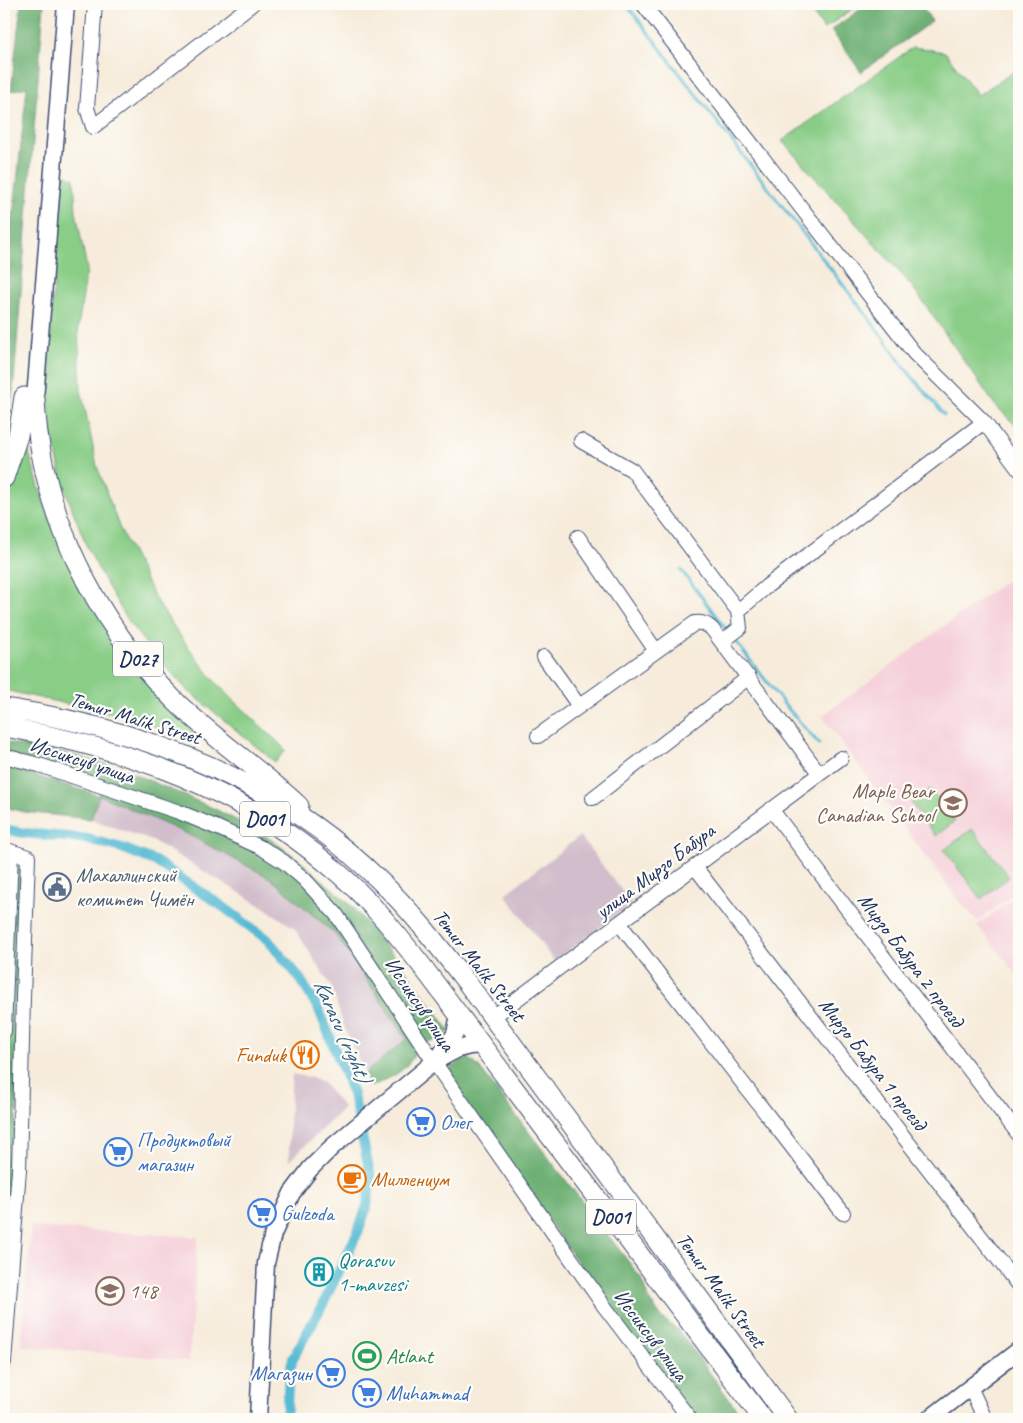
<svg xmlns="http://www.w3.org/2000/svg" width="1023" height="1423" font-family="Caveat,sans-serif">
	<style>
		.built { fill: #f5cfd9 }
		.industrial { fill: #d1bdcb }
		.green { fill: #89cd87; stroke: #527e72 }
		.forest { fill: #6eb074; stroke: #447069 }
		.lines { fill: none; stroke-linecap: round; stroke-linejoin: round }
		.stream { stroke: #56bbd4; stroke-width: 3 }
		.canal { stroke: #56bbd4; stroke-width: 10 }
		.minor-casing { stroke: #3c4b71; stroke-width: 16 }
		.major-casing { stroke: #3c4b71; stroke-width: 19 }
		.highway-casing { stroke: #3c4b71; stroke-width: 21 }
		.minor { stroke: #fff; stroke-width: 14 }
		.major { stroke: #fff; stroke-width: 16 }
		.highway { stroke: #fff; stroke-width: 19 }
		.labels { text-anchor: middle; stroke-width: 4.5; stroke-linejoin: round; paint-order: stroke }
		.shield { fill: #fdfcf7; stroke: #5f6c8c; stroke-width: 1 }
		.shield-label { font-size: 20px; font-weight: bold; fill: #1b2f5e }
		.street-label { font-size: 21px; fill: #1b2f5e; stroke: #fdfcf7 }
		.education-label { font-size: 21px; fill: #785e54; stroke: #fdfcf7; text-anchor: end }
		.service-label { font-size: 21px; fill: #4e5e75; stroke: #fdfcf7; text-anchor: start }
		.food-label { font-size: 21px; fill: #c56008; stroke: #fdfcf7; text-anchor: end }
		.shop-label { font-size: 21px; fill: #366cbe; stroke: #fdfcf7; text-anchor: start }
		.culture-label { font-size: 21px; fill: #0d838f; stroke: #fdfcf7; text-anchor: start }
		.leisure-label { font-size: 21px; fill: #27864d; stroke: #fdfcf7; text-anchor: start }
		.water-label { font-size: 22px; font-style: italic; fill: #2d5981; stroke: #fdfcf7 }
	</style>
	<rect width="100%" height="100%" fill="#fdfcf7"/>
	<filter id="ink" filterUnits="userSpaceOnUse"><feTurbulence type="fractalNoise" baseFrequency=".02" numOctaves="2"/><feDisplacementMap in="SourceGraphic" scale="10" xChannelSelector="R" yChannelSelector="G"/><feConvolveMatrix kernelMatrix="1 2 1 2 8 2 1 2 1" color-interpolation-filters="sRGB"/></filter>
	<filter id="wash" filterUnits="userSpaceOnUse"><feTurbulence type="fractalNoise" baseFrequency=".0096" numOctaves="4" result="noise"/><feDisplacementMap in="SourceGraphic" scale="20" xChannelSelector="R" yChannelSelector="G"/><feGaussianBlur stdDeviation="1.12" result="paint"/><feColorMatrix in="noise" values="0 0 0 0 0 0 0 0 0 0 0 0 0 0 0 0 0 1.4 0 .05"/><feComposite in="paint" operator="in"/></filter>
	<g filter="url(#wash)">
		<rect width="100%" height="100%" fill="#f7ecdb"/>
		<!-- built -->
		<path class="built" d="M1019 571V890L978 921 958 900 822 716Z
			M1019 894V977L977 925Z
			M31 1227 198 1237 189 1361 21 1346Z"/>
		<!-- industrial -->
		<path class="industrial" d="M98 795 183 832 270 878 336 935 408 1039 365 1073 346 1032 331 986 294 928 265 908 155 842 91 819Z
			M580 836 632 904 554 961 505 894Z
			M292 1074 312 1078 323 1083 344 1108 289 1161V1120Z"/>
		<!-- green -->
		<path class="green" d="M822 4H860L824 29 811 11Z
			M913 47 945 52 978 95 1019 68V429L995 405 912 286 782 141Z
			M63 173 74 179 76 212 87 269 78 327 81 390 97 466 120 529 157 602 186 644 216 683 286 750 275 762 186 689 147 645 130 624 104 580 87 547 73 511 62 480 52 433 46 383Z
			M26 443 42 497 58 541 154 691 195 733 192 737 116 715 4 690V506L18 471Z
			M930 789 955 821 936 836 911 803Z
			M972 829 1009 877 981 899 944 850Z
			M8 922H25L24 962H6Z"/>
		<!-- forest -->
		<path class="forest" d="M21 4H44L13 392 4 426V261L15 201 27 87 11 91Z
			M868 4H920L932 21 861 72 831 30Z
			M4 742 69 754 128 771 215 809 263 834 298 859 350 904 402 965 450 1031 438 1040 430 1041 416 1049C411 1070 388 1079 370 1087L365 1073 407 1039 336 935 270 878 183 832 99 795 91 819 24 812 4 807V766L98 795 103 785 4 752Z
			M11 868 27 869 25 922H8Z
			M6 962H24L4 1363V1031Z
			M467 1057 478 1066 641 1278 648 1298 662 1318 678 1330 744 1419H690L451 1085 449 1070Z"/>
		<g class="lines">
			<!-- stream -->
			<path class="stream" d="M626 4 871 321 904 367 944 415
				M681 570 729 633
				M733 638 784 704 819 744"/>
			<!-- canal -->
			<path class="canal" d="M4 829 24 833 88 839 122 848 155 861 222 906 268 940 299 977 319 1010 353 1094 371 1178 367 1206 358 1232 324 1302 293 1358 289 1374 286 1419"/>
		</g>
	</g>
	<g filter="url(#ink)">
		<g class="lines">
			<defs>
				<path id="minor" d="M95 4 87 108 93 127 252 4
					M643 4 914 353 984 422 1019 469
					M581 441 632 470 738 611
					M578 537 656 651
					M722 642 740 628 738 611 767 586 984 422
					M544 657 579 706
					M538 736 695 623C702 622 707 624 712 629L819 773
					M4 756 39 765 179 812 218 828 262 848 284 862 304 879 336 914 434 1062 604 1306 690 1419
					M593 798 749 677
					M771 809 1019 1135
					M4 849 28 857 23 997 19 1170 4 1362
					M695 867 1019 1286
					M619 923 843 1213
					M493 1017 841 758
					M4 1031 11 852
					M970 1387 985 1419"/>
				<path id="major" d="M35 399 66 4
					M439 1057 455 1034 459 1015
					M258 1419 266 1263 273 1234 292 1193 310 1169 332 1147 434 1062 458 1049 470 1046 482 1045
					M929 1419 1019 1350"/>
				<path id="highway" d="M35 399C40 512 95 622 175 701 214 739 260 769 299 806
					M4 478 18 436 24 397
					M4 708C143 729 276 780 378 879 412 911 440 948 468 984 500 1027 531 1070 563 1113 638 1215 713 1317 788 1419
					M4 727C127 748 241 788 336 871 369 899 396 933 422 966L763 1419"/>
			</defs>
			<!-- minor casing -->
			<use href="#minor" class="minor-casing"/>
			<!-- major casing -->
			<use href="#major" class="major-casing"/>
			<!-- highway casing -->
			<use href="#highway" class="highway-casing"/>
			<!-- minor -->
			<use href="#minor" class="minor"/>
			<!-- major -->
			<use href="#major" class="major"/>
			<!-- highway -->
			<use href="#highway" class="highway"/>
		</g>
	</g>
	<!-- icons -->
	<defs>
		<symbol id="school-ring" viewBox="-11 -11 22 22"><circle r="9.5" fill="#fdfcf7" stroke="#8d6e63" stroke-width="1.5"/><path d="M0-5L7-2L0 1L-7-2ZM-4 1L0 2.5L4 1V4Q0 6-4 4Z" fill="#8d6e63"/></symbol>
		<symbol id="civic-ring" viewBox="-11 -11 22 22"><circle r="9.5" fill="#fdfcf7" stroke="#5c6f8a" stroke-width="1.5"/><path d="M-.6-6.5H3V-4.5H.6V-3L4-1V1h2V6H-6V1h2V-1L-.6-3ZM-1.2 2.5V6h2.4V2.5Z" fill="#5c6f8a"/></symbol>
		<symbol id="restaurant-ring" viewBox="-11 -11 22 22"><circle r="9.5" fill="#fdfcf7" stroke="#e8710a" stroke-width="1.5"/><path d="M-5-6h1v4h1v-4h1v4h1v-4h1v5L-1.5 .5V6h-2V.5L-5-1ZM5-6V6H3V1.5H1.5Q1.5-4 5-6Z" fill="#e8710a"/></symbol>
		<symbol id="supermarket-ring" viewBox="-11 -11 22 22"><circle r="9.5" fill="#fdfcf7" stroke="#3f7fe0" stroke-width="1.5"/><path d="M-6-5.5h2.5l.6 2H6L4.5 2H-2.5L-4.4-4H-6ZM-1.5 3.2a1.3 1.3 0 1 0 .1 0ZM3 3.2a1.3 1.3 0 1 0 .1 0Z" fill="#3f7fe0"/></symbol>
		<symbol id="cafe-ring" viewBox="-11 -11 22 22"><circle r="9.5" fill="#fdfcf7" stroke="#e8710a" stroke-width="1.5"/><path d="M-5.5-4.5H6V0H3Q3 3.5 0 3.5H-2.5Q-5.5 3.5-5.5 0ZM3-3.2v2h1.7v-2ZM-6 4.5H4V6H-6Z" fill="#e8710a"/></symbol>
		<symbol id="building-ring" viewBox="-11 -11 22 22"><circle r="9.5" fill="#fdfcf7" stroke="#0f9aa8" stroke-width="1.5"/><path d="M-4-6H4V6H1V3H-1V6H-4ZM-2.5-4.3h1.7v1.8h-1.7ZM.8-4.3h1.7v1.8H.8ZM-2.5-1h1.7V.8h-1.7ZM.8-1h1.7V.8H.8Z" fill="#0f9aa8"/></symbol>
		<symbol id="stadium-ring" viewBox="-11 -11 22 22"><circle r="9.5" fill="#fdfcf7" stroke="#2e9e5b" stroke-width="1.5"/><path d="M0-5a6.5 5 0 1 0 0 10a6.5 5 0 1 0 0-10ZM-3.5-1.8h7v3.6h-7Z" fill="#2e9e5b"/></symbol>
	</defs>
	<g fill-rule="evenodd">
		<use href="#school-ring" x="937" y="787" width="32" height="32"/>
		<use href="#civic-ring" x="41" y="871" width="32" height="32"/>
		<use href="#restaurant-ring" x="289" y="1039" width="32" height="32"/>
		<use href="#supermarket-ring" x="405" y="1106" width="32" height="32"/>
		<use href="#supermarket-ring" x="102" y="1136" width="32" height="32"/>
		<use href="#cafe-ring" x="336" y="1163" width="32" height="32"/>
		<use href="#supermarket-ring" x="246" y="1197" width="32" height="32"/>
		<use href="#building-ring" x="303" y="1256" width="32" height="32"/>
		<use href="#school-ring" x="94" y="1275" width="32" height="32"/>
		<use href="#stadium-ring" x="351" y="1340" width="32" height="32"/>
		<use href="#supermarket-ring" x="315" y="1357" width="32" height="32"/>
		<use href="#supermarket-ring" x="351" y="1377" width="32" height="32"/>
	</g>
	<g class="labels">
		<!-- shield labels -->
		<g class="shield">
			<rect x="113" y="641.5" width="50" height="35" rx="4"/>
			<rect x="240" y="801.5" width="50" height="35" rx="4"/>
			<rect x="586" y="1199.5" width="50" height="35" rx="4"/>
		</g>
		<g class="shield-label">
			<text x="138" y="666">D027</text>
			<text x="265" y="826">D001</text>
			<text x="611" y="1224">D001</text>
		</g>
		<!-- street labels -->
		<g class="street-label">
			<text transform="translate(135 718) rotate(17)" y="7">Temur Malik Street</text>
			<text transform="translate(82 760) rotate(18)" y="7">Иссиксув улица</text>
			<text transform="translate(655 871) rotate(-37)" y="7">улица Мирзо Бабура</text>
			<text transform="translate(911 960) rotate(53)" y="7">Мирзо Бабура 2 проезд</text>
			<text transform="translate(479 965) rotate(52)" y="7">Temur Malik Street</text>
			<text transform="translate(420 1004) rotate(56)" y="7">Иссиксув улица</text>
			<text transform="translate(873 1064) rotate(52)" y="7">Мирзо Бабура 1 проезд</text>
			<text transform="translate(721 1290) rotate(54)" y="7">Temur Malik Street</text>
			<text transform="translate(651 1335) rotate(53)" y="7">Иссиксув улица</text>
		</g>
		<!-- education labels -->
		<g class="education-label">
			<text x="934" y="798">Maple Bear<tspan x="934" dy="24">Canadian School</tspan></text>
			<text x="129" y="1298" text-anchor="start">148</text>
		</g>
		<!-- service labels -->
		<g class="service-label">
			<text x="76" y="882">Махаллинский<tspan x="76" dy="24">комитет Чимён</tspan></text>
		</g>
		<!-- food labels -->
		<g class="food-label">
			<text x="286" y="1062">Funduk</text>
			<text x="371" y="1186" text-anchor="start">Миллениум</text>
		</g>
		<!-- shop labels -->
		<g class="shop-label">
			<text x="440" y="1129">Олег</text>
			<text x="137" y="1147">Продуктовый<tspan x="137" dy="24">магазин</tspan></text>
			<text x="281" y="1220">Gulzoda</text>
			<text x="312" y="1380" text-anchor="end">Магазин</text>
			<text x="386" y="1400">Muhammad</text>
		</g>
		<!-- culture labels -->
		<g class="culture-label">
			<text x="338" y="1267">Qorasuv<tspan x="338" dy="24">1-mavzesi</tspan></text>
		</g>
		<!-- leisure labels -->
		<g class="leisure-label">
			<text x="386" y="1363">Atlant</text>
		</g>
		<!-- water labels -->
		<g class="water-label">
			<text transform="translate(343 1030) rotate(66)" y="8">Karasu (right)</text>
		</g>
	</g>
	<!-- margin -->
	<rect width="1023" height="1423" fill="none" stroke="#fdfcf7" stroke-width="20"/>
</svg>
